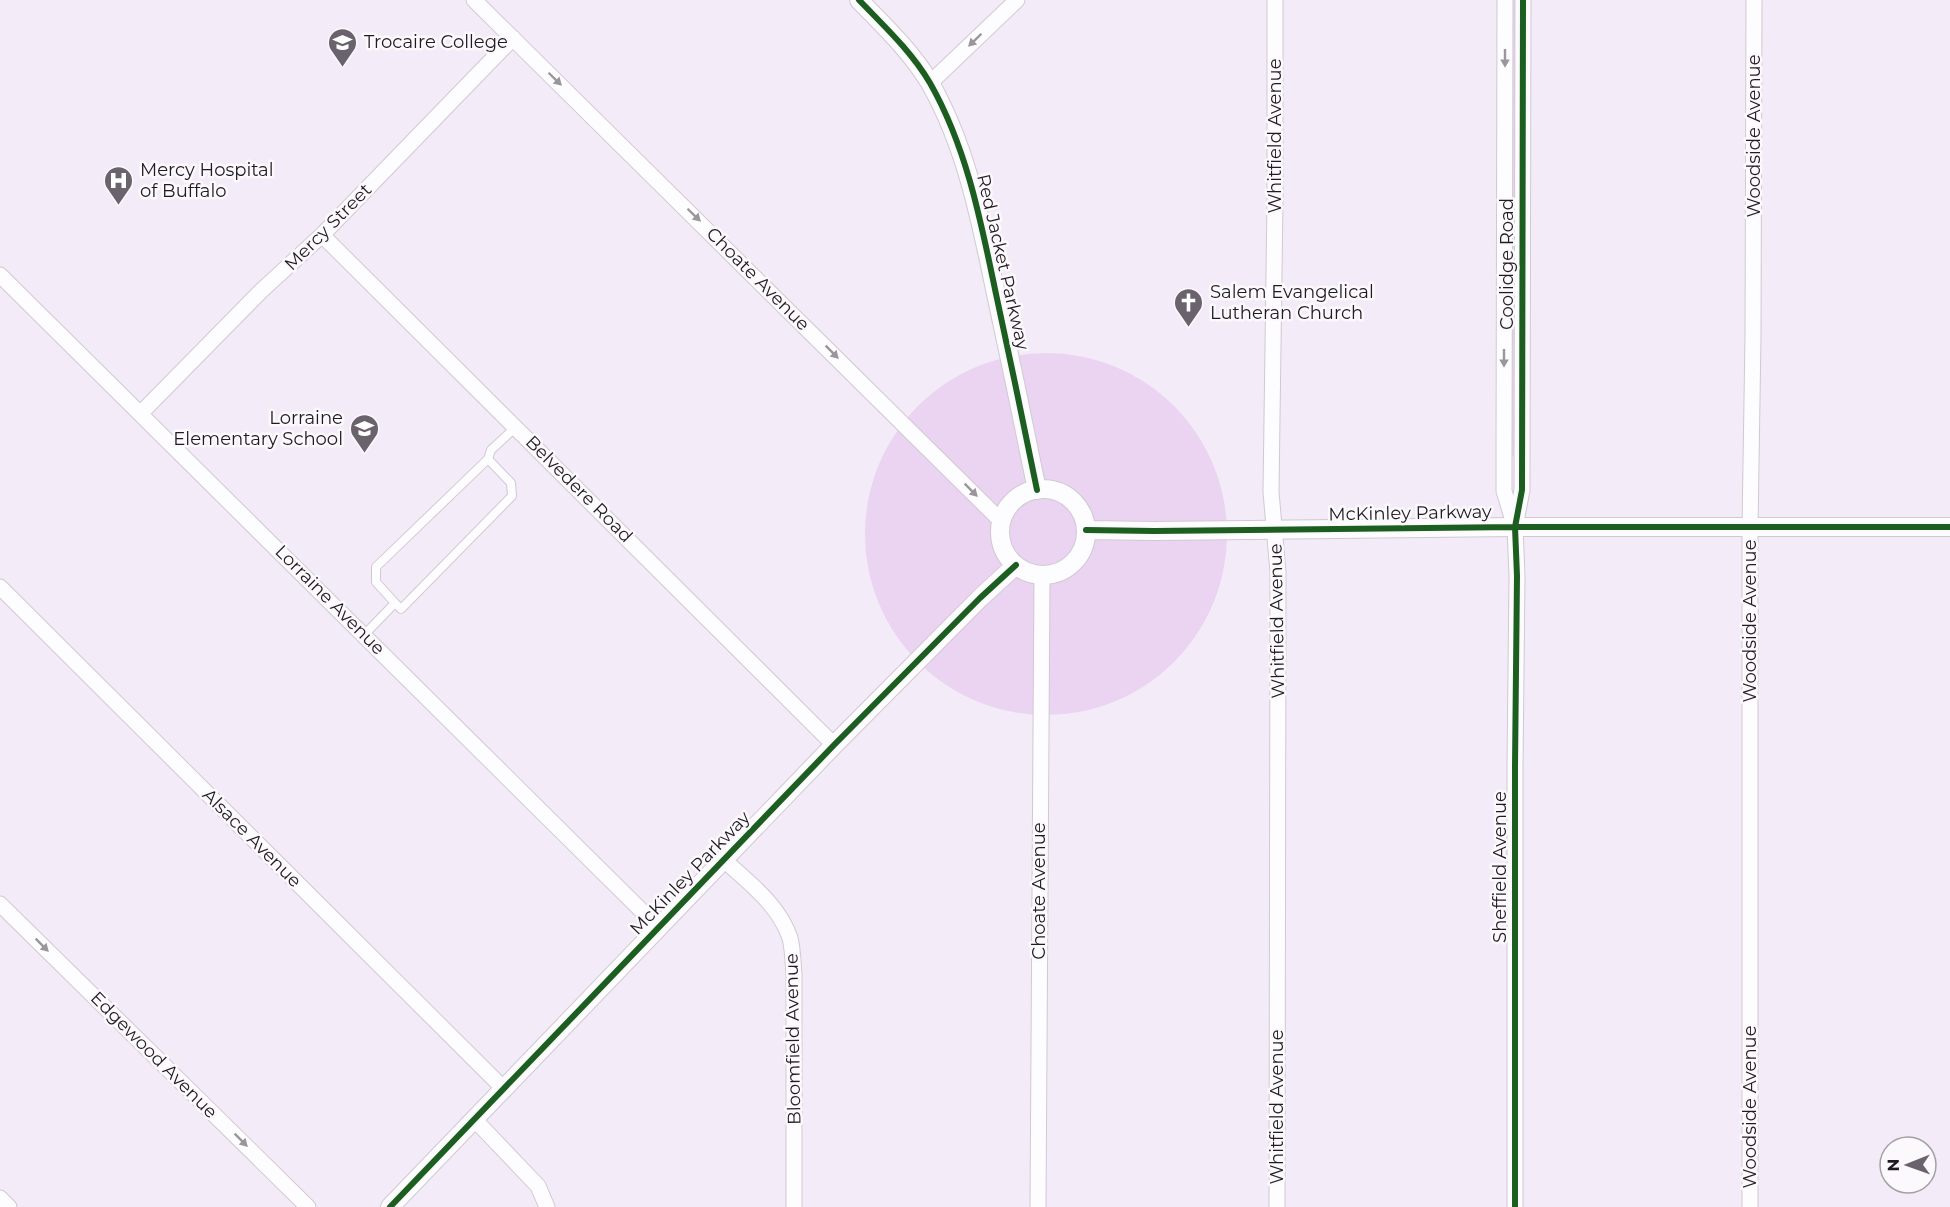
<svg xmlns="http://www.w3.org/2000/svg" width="1950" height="1207" font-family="Montserrat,sans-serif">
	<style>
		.green { fill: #ead4f1 }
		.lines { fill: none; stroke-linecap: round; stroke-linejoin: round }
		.service-casing { stroke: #d0c9d2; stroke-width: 10 }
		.minor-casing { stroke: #d0c9d2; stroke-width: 17 }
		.tertiary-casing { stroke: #d0c9d2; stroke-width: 20 }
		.service { stroke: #fdfcfe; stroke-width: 8 }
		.minor { stroke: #fdfcfe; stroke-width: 15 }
		.tertiary { stroke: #fdfcfe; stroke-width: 18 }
		.cycleway-casing { stroke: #fcf9fd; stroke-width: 10 }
		.cycleway { stroke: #1b5e20; stroke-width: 6 }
		.oneway { fill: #9a969b }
		.labels { text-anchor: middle; stroke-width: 5; stroke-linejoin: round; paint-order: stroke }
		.poi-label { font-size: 18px; fill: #201a22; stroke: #fcf9fd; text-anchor: start }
		.street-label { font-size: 18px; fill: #201a22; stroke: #fcf9fd }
	</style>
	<rect width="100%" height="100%" fill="#f4ebf8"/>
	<!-- green -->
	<path class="green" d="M1511 0H1519L1518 199H1510Z
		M1511 239H1518V457L1510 456Z
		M865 534a181 181 0 1 1 362 0a181 181 0 1 1-362 0Z"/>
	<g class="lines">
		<defs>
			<path id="service" d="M395 603 376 582V567L488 459
				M365 634 395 603 401 609 512 496 511 483 488 459 491 450 516 427"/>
			<path id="minor" d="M474 0 1002 522
				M1275 0V201L1271 492 1278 572 1277 1207
				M1505 0 1504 456V491L1514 524
				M930 83 1017 0
				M322 235 834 745
				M0 275 659 928
				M141 413 261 291 322 235 513 38
				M0 587 504 1089
				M724 860C749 883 779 905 790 938 793 950 793 963 794 975V1207
				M0 904 308 1207
				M475 1120 538 1186 547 1207
				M0 1198 9 1207
				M1038 1207 1042 575
				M1515 1207V766L1517 576 1515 527 1522 490 1523 0
				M1750 1207V528L1753 336 1754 0"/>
			<path id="tertiary" d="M859 0C884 26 911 51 930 83 967 148 981 222 996 294 1010 359 1024 425 1037 490
				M1000 532a43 43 0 1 1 86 0a43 43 0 1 1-86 0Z
				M1086 530 1154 531 1515 527H1950
				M390 1207 834 745 980 598 1016 565"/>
		</defs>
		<!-- service casing -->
		<use href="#service" class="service-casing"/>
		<!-- minor casing -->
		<use href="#minor" class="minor-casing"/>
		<!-- tertiary casing -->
		<use href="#tertiary" class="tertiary-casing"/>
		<!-- service -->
		<use href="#service" class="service"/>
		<!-- minor -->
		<use href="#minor" class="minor"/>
		<!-- tertiary -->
		<use href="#tertiary" class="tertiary"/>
		<defs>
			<path id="cycleway" d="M859 0C884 26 911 51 930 83 967 148 981 222 996 294 1010 359 1024 425 1037 490
				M1086 530 1154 531 1515 527H1950
				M390 1207 834 745 980 598 1016 565
				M1515 1207V766L1517 576 1515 527 1522 490 1523 0"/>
		</defs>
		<!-- cycleway casing -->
		<use href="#cycleway" class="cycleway-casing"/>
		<!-- cycleway -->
		<use href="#cycleway" class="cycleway"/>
	</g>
	<!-- one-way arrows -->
	<defs><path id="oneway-solid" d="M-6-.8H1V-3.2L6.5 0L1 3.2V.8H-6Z" transform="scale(1.5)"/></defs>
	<g class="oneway">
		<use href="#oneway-solid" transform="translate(975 40) rotate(136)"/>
		<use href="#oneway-solid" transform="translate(1505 58) rotate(90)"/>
		<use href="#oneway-solid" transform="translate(555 79) rotate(44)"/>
		<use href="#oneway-solid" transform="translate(694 215) rotate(44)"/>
		<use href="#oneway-solid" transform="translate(832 352) rotate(45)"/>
		<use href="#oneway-solid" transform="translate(1504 358) rotate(90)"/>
		<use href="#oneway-solid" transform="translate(971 490) rotate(45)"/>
		<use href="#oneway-solid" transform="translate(42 945) rotate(45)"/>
		<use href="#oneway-solid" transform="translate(241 1140) rotate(45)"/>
	</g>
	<!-- icons -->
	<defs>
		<symbol id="university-pin" viewBox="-11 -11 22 30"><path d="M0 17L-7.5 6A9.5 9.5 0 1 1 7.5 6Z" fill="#6a636d" stroke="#fcf9fd"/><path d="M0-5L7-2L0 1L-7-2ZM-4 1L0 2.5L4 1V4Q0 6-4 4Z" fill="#fff"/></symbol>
		<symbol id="hospital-pin" viewBox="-11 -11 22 30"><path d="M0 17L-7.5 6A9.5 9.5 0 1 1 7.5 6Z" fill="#6a636d" stroke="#fcf9fd"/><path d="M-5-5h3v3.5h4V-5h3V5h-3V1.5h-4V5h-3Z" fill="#fff"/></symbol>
		<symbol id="church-pin" viewBox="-11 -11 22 30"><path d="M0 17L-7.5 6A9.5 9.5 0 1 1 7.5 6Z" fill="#6a636d" stroke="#fcf9fd"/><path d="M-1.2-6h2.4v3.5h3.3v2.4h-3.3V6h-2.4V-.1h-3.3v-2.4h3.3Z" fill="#fff"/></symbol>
		<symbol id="school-pin" viewBox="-11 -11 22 30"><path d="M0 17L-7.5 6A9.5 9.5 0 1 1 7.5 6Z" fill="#6a636d" stroke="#fcf9fd"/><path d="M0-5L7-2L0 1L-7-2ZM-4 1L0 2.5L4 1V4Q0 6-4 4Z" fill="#fff"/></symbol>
	</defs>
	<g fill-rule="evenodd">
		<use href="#university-pin" x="326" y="26" width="33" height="45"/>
		<use href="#hospital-pin" x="102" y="164" width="33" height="45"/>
		<use href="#church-pin" x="1172" y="286" width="33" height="45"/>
		<use href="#school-pin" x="348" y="412" width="33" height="45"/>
	</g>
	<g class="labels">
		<!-- poi labels -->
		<g class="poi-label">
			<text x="364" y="48">Trocaire College</text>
			<text x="140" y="176">Mercy Hospital<tspan x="140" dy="21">of Buffalo</tspan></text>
			<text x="1210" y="298">Salem Evangelical<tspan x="1210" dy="21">Lutheran Church</tspan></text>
			<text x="343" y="424" text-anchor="end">Lorraine<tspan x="343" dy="21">Elementary School</tspan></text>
		</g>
		<!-- street labels -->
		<g class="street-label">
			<text transform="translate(1275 136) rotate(-90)" y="6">Whitfield Avenue</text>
			<text transform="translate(1754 136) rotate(-90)" y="6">Woodside Avenue</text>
			<text transform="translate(328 227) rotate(-45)" y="6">Mercy Street</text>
			<text transform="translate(1003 262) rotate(77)" y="6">Red Jacket Parkway</text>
			<text transform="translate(1507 264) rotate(-90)" y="6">Coolidge Road</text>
			<text transform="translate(758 279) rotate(45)" y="6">Choate Avenue</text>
			<text transform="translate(579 489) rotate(45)" y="6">Belvedere Road</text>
			<text transform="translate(1410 513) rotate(-1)" y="6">McKinley Parkway</text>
			<text transform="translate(330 600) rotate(45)" y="6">Lorraine Avenue</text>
			<text transform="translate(1277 621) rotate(-91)" y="6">Whitfield Avenue</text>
			<text transform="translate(1750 621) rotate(-90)" y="6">Woodside Avenue</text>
			<text transform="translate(252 838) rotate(45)" y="6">Alsace Avenue</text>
			<text transform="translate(1500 867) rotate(-90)" y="6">Sheffield Avenue</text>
			<text transform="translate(690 873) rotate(-46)" y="6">McKinley Parkway</text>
			<text transform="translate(1039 891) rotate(-90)" y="6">Choate Avenue</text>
			<text transform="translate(793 1039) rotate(-91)" y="6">Bloomfield Avenue</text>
			<text transform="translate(154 1055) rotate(45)" y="6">Edgewood Avenue</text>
			<text transform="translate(1277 1107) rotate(-90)" y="6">Whitfield Avenue</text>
			<text transform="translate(1750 1107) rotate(-90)" y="6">Woodside Avenue</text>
		</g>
	</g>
	<!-- north arrow -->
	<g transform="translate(1908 1165) rotate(269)"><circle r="28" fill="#fcf9fd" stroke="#a4a0a5" stroke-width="1.5"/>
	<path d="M0-4.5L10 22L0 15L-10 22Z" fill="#6a636d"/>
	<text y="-9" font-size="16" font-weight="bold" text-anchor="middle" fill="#201a22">N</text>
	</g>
</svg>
